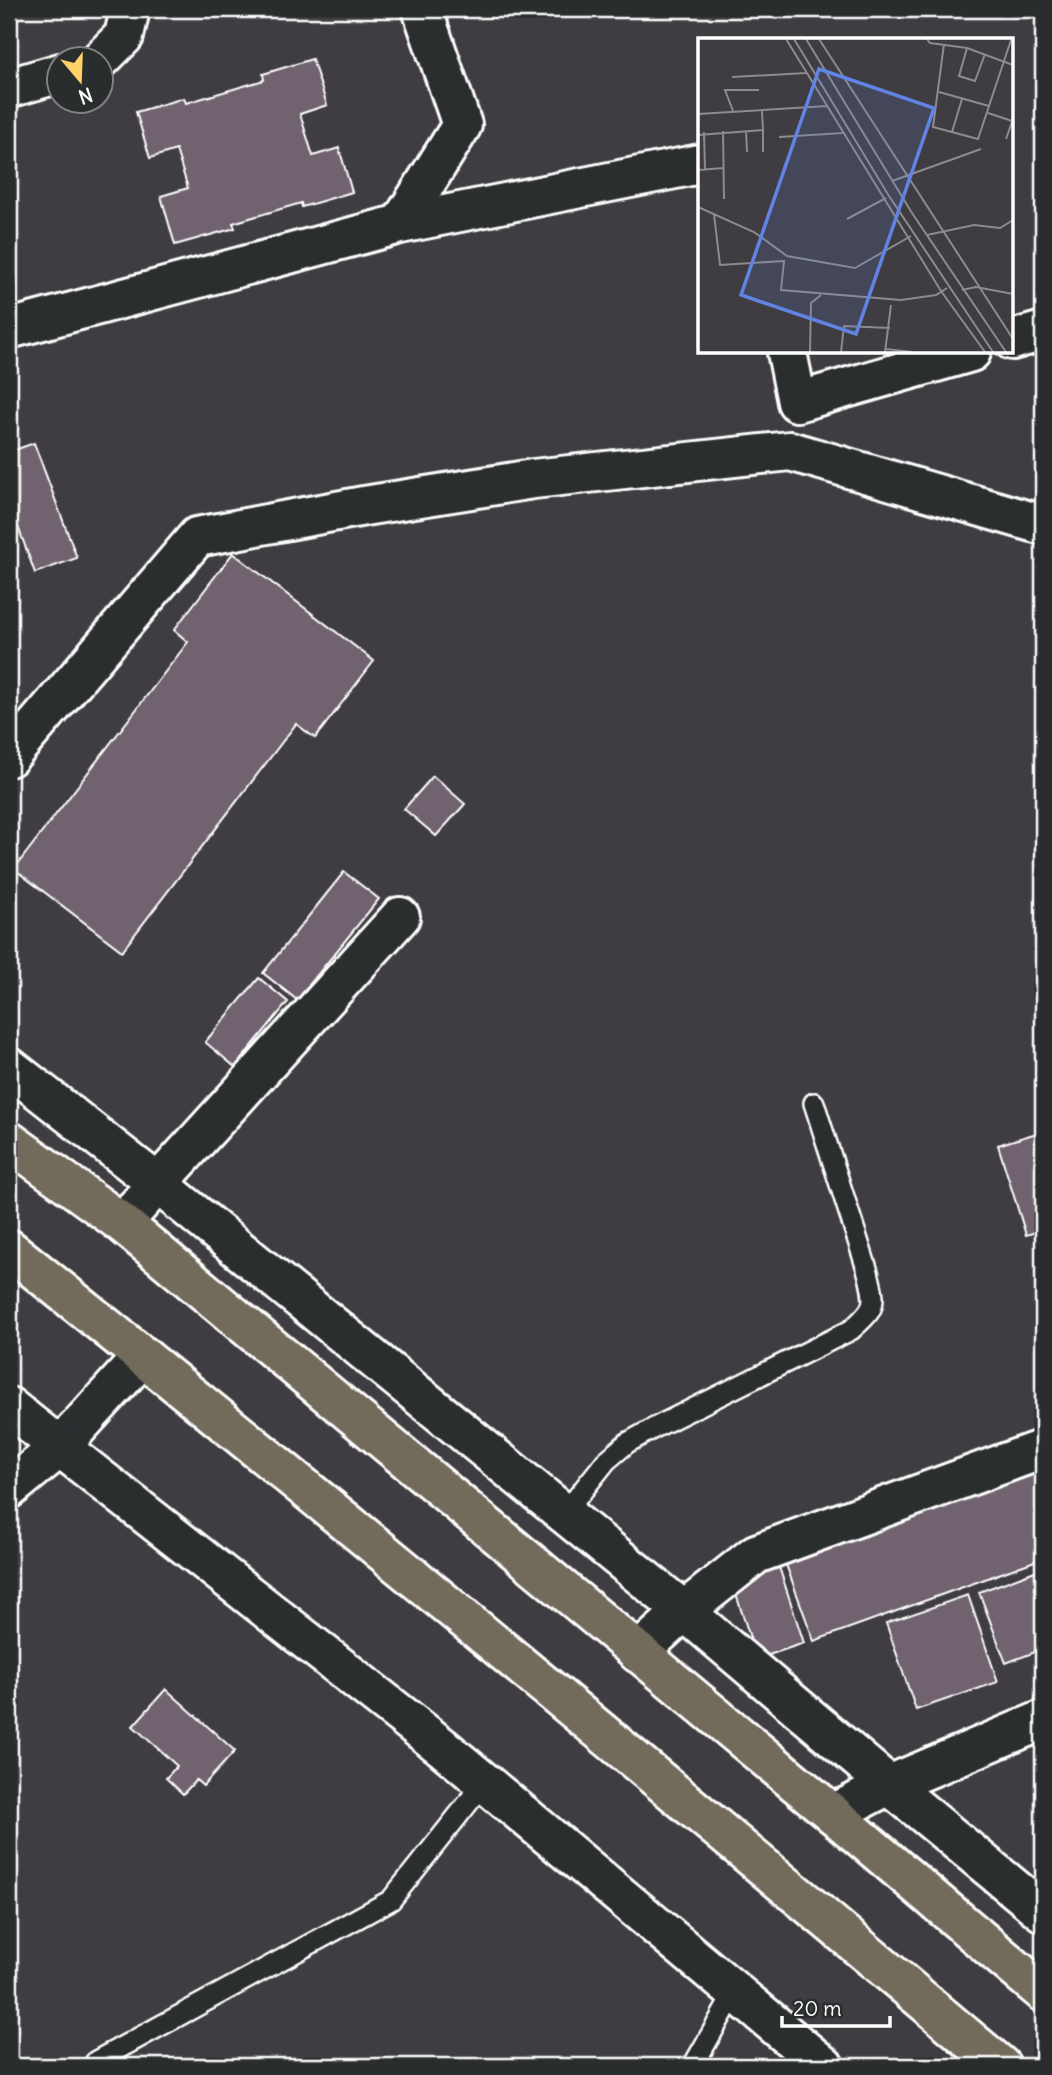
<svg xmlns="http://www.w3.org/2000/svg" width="1052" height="2075" font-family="Delius,sans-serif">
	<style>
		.building { fill: #70626e; stroke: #fff; stroke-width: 2 }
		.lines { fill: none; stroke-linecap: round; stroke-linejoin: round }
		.lane-casing { stroke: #fff; stroke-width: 24 }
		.street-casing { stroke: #fff; stroke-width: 44 }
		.secondary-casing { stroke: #fff; stroke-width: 44 }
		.primary-casing { stroke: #fff; stroke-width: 44 }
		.lane { stroke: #2a2d2e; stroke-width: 19 }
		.street { stroke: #2a2d2e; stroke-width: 38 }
		.secondary { stroke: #2a2d2e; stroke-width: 38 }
		.primary { stroke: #726b5a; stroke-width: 38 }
		.inset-road { fill: none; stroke: #8c8b8d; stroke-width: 2 }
		.view { fill: #6183e4; fill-opacity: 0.15; stroke: #6183e4; stroke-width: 3.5 }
		.inset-edge { fill: none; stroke: #fff; stroke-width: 3.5 }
	</style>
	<rect width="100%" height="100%" fill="#3f3d41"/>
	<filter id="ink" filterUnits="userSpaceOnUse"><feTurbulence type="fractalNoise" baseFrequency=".0143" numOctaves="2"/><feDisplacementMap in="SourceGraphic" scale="14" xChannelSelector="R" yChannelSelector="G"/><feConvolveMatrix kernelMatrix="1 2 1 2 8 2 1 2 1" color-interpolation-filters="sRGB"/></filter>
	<g filter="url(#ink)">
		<!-- building -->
		<path class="building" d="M312 59 327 105 300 114 313 156 339 148 352 192 302 207 301 203 233 223 235 228 175 245 161 196 188 188 176 150 150 158 136 112 184 98 186 103 264 80 263 74Z
			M34 443 77 558 35 573 9 502V452Z
			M233 553 374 661 315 738 296 724 122 951 14 869 188 642 174 630Z
			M433 776 465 804 436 836 404 809Z
			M344 872 379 899 297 1000 263 973Z
			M259 978 288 1002 235 1067 205 1042Z
			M1043 1131V1230L1026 1235 998 1145Z
			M1043 1465V1558L814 1641 784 1559Z
			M779 1567 804 1643 757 1659 732 1582Z
			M1043 1568V1649L1006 1663 979 1592Z
			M968 1595 998 1682 916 1710 886 1623Z
			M166 1689 235 1751 203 1786 196 1780 183 1794 166 1778 177 1766 133 1726Z"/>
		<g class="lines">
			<defs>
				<path id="lane" d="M564 1514 606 1461 627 1443 656 1427 851 1330C877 1307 876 1305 868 1272L814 1103
					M96 2061 391 1900 484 1783
					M693 2066 735 1992"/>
				<path id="street" d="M100 60 124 36 130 9
					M9 88 60 73
					M400 224 462 125 422 9
					M9 329 400 224 700 164
					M1012 340 1043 331
					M787 352 797 402 971 352
					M9 757 197 537 364 506 533 479 790 451 1043 525
					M122 1223 400 917
					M9 1489 59 1448 143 1356
					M638 1653 684 1611 756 1554 1043 1449
					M833 1814 889 1785 1043 1720"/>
				<path id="secondary" d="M9 1067 157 1183 684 1611 889 1785 1043 1912
					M9 1407 441 1746 824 2066"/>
				<path id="primary" d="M9 1141 122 1223 833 1814 1043 1992
					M9 1249C343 1516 673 1790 1001 2066"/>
			</defs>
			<!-- lane casing -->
			<use href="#lane" class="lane-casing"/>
			<!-- street casing -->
			<use href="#street" class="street-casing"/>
			<!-- secondary casing -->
			<use href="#secondary" class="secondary-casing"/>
			<!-- primary casing -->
			<use href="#primary" class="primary-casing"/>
			<!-- lane -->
			<use href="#lane" class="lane"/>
			<!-- street -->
			<use href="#street" class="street"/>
			<!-- secondary -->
			<use href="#secondary" class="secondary"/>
			<!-- primary -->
			<use href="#primary" class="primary"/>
		</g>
	</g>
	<!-- overview -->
	<g transform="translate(698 38)">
		<rect width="315" height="315" fill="#3f3d41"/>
		<path class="inset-road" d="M88 1 243 253 287 314M96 1 191 158 295 314M108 1 214 175 308 314M121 1 315 301M229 1 232 5 269 10 315 27M246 6 235 89 280 101 313 2M269 10 261 38 277 43 287 16M34 39 108 35M241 54 291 68M35 73 27 52H61M290 75 314 83M0 76 129 68M65 92V114M25 93 26 161M48 93 49 114M6 94 7 131M254 94 264 61M0 97 65 92 64 73M81 99 145 95M308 101 315 81M0 132 26 130M194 143 283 111M0 169 56 194 89 218 157 230 213 198M16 176 22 227 86 223 83 252 203 262 238 257 249 250M149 181 188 160M229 197 276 187 302 190 315 182M264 252 278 249 315 256M188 311 214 314M112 314 113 265 123 257M143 314 146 288 192 290M187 314 193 267"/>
		<path class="view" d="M121 31 236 70 158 296 43 257Z"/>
		<rect width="315" height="315" class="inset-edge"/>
	</g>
	<!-- margin -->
	<rect width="1052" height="2075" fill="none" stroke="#2a2d2e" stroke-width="35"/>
	<rect x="18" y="18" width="1017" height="2040" fill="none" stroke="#fff" stroke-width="2.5" filter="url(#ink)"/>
	<!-- north arrow -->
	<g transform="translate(80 80) rotate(161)"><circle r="33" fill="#2a2d2e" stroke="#7f8182" stroke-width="2"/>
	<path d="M0-5L12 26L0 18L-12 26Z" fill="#ffd166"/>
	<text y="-10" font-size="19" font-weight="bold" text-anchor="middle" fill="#ffffff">N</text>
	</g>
	<!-- scale -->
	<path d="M782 2016v10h108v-10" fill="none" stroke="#ffffff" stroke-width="3.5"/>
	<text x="793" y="2016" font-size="21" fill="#ffffff" stroke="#2a2d2e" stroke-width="5" paint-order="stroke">20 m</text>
</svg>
